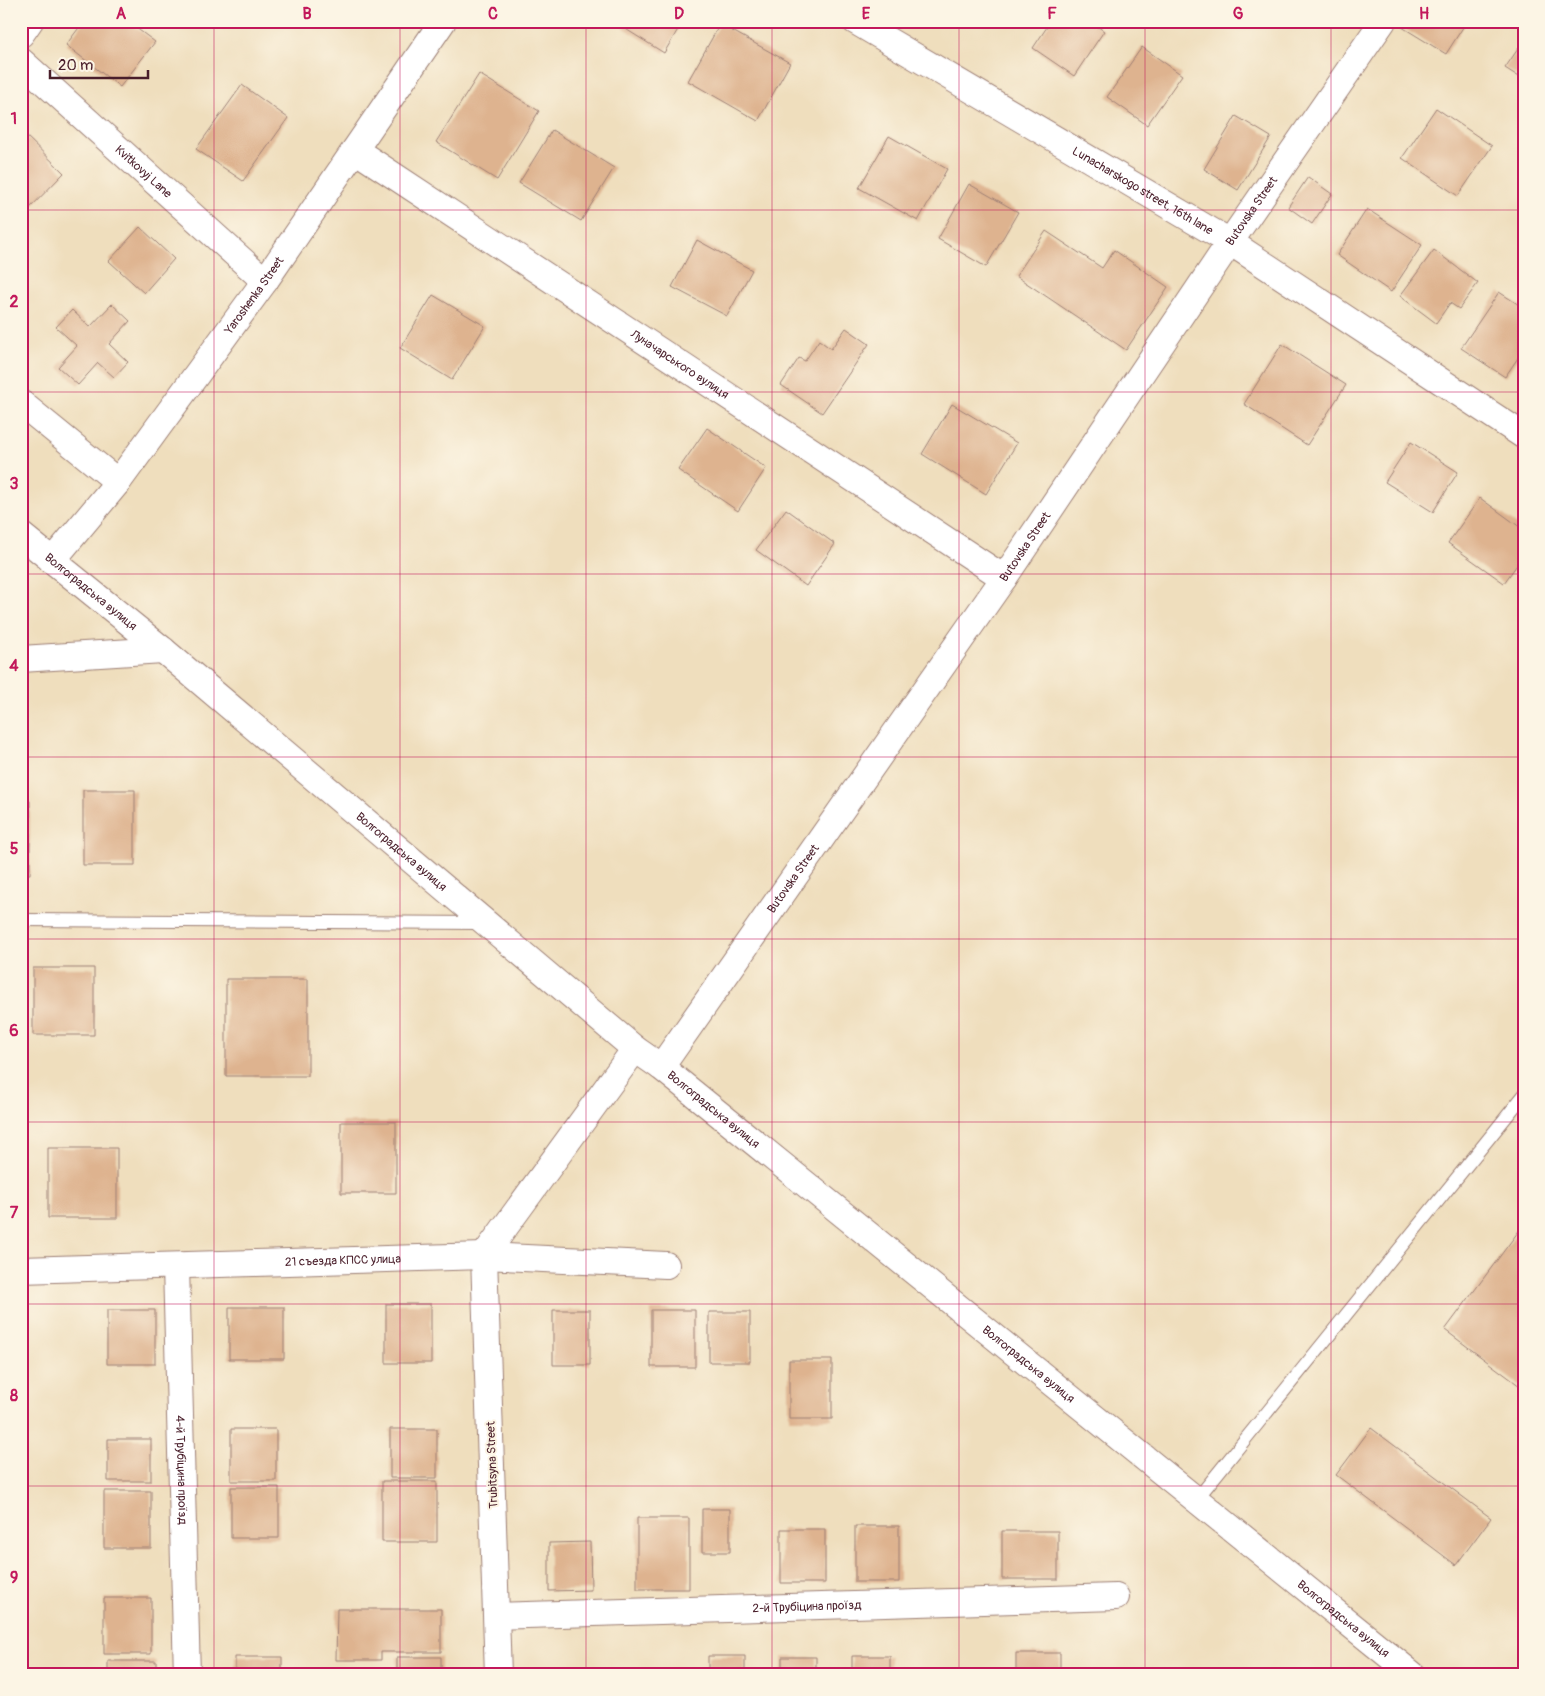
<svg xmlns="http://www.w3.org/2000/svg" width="1545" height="1696" font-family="Pangolin,sans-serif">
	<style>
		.building { fill: #deb38f }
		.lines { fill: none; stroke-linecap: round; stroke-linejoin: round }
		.service-casing { stroke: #9c7e74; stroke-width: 14 }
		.minor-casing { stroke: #9c7e74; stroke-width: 28 }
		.service { stroke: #fff; stroke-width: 12 }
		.minor { stroke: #fff; stroke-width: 26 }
		.grid { fill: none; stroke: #c2185b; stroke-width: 1; stroke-opacity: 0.55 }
		.labels { text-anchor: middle; stroke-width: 4; stroke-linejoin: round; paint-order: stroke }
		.street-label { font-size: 12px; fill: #4a1f2b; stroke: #fcf5e5 }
		.neatline { fill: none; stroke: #c2185b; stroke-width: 2 }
		.grid-label { font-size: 16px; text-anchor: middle; font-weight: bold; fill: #c2185b }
	</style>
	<rect width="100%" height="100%" fill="#fcf5e5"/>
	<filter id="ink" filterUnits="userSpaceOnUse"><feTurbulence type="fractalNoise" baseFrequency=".02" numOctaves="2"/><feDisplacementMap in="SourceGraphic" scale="10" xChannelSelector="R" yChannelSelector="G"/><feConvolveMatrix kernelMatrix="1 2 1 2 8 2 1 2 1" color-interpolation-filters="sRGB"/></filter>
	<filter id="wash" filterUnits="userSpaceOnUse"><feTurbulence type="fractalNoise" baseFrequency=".0096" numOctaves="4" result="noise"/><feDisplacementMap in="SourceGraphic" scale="20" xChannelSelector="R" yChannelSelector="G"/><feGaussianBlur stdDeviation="1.12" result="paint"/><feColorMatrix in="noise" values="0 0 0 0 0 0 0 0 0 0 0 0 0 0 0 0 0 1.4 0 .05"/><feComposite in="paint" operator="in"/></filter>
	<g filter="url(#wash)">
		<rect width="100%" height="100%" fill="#efdebd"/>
		<g id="blocks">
			<!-- building -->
			<path class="building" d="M84 21H127L155 42 120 87 66 45Z
				M617 21H683L664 53 616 23Z
				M1051 21H1090L1104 31 1074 76 1033 48Z
				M1406 21H1467L1446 54 1402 27Z
				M720 24 790 63 758 121 688 81Z
				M1524 40V80L1505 68Z
				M1142 47 1182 75 1147 125 1107 97Z
				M479 74 539 111 497 180 436 142Z
				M242 85 288 118 243 181 196 149Z
				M1436 108 1492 146 1458 196 1402 158Z
				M1236 116 1271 137 1238 190 1204 169Z
				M552 130 614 168 581 221 519 183Z
				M21 131 64 173 25 213 21 210Z
				M889 136 947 169 918 221 859 188Z
				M1308 177 1332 194 1312 224 1288 207Z
				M969 184 1018 212 986 267 938 239Z
				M1367 209 1422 245 1391 292 1337 255Z
				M140 227 174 259 144 293 109 261Z
				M1046 231 1102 268 1114 250 1168 287 1126 350 1016 276Z
				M697 240 752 270 727 316 672 287Z
				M1434 250 1478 283 1459 309 1450 303 1436 323 1400 296Z
				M1499 292 1524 308V349L1505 377 1461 348Z
				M433 295 485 326 452 380 400 348Z
				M112 304 130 321 109 344 128 362 114 377 98 363 78 385 58 367 77 346 56 327 72 310 90 327Z
				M846 328 869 344 822 413 781 385 799 358 805 361 819 340 831 349Z
				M1282 344 1346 385 1307 445 1244 404Z
				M952 404 1017 443 986 494 922 454Z
				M707 428 766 468 738 511 678 470Z
				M1411 442 1458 472 1433 512 1385 482Z
				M1480 498 1524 530V555L1504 583 1448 543Z
				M786 509 835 544 806 586 756 550Z
				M83 790H135V865H83Z
				M21 801H30V874H21Z
				M33 968H94V1035H33Z
				M226 979H308V1076H226Z
				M341 1122H396V1193H341Z
				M48 1148H117V1218H48Z
				M1524 1224V1389L1445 1330Z
				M386 1304H431V1363H386Z
				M229 1307H284V1359H229Z
				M107 1310H155V1364H107Z
				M553 1310H590V1365H553Z
				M651 1310H695V1367H651Z
				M709 1312H750V1362H709Z
				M789 1360H832V1419H789Z
				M1371 1428 1491 1518 1456 1565 1336 1475Z
				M231 1429H276V1481H231Z
				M390 1429H437V1478H390Z
				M108 1439H151V1481H108Z
				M382 1481H437V1542H382Z
				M231 1487H279V1538H231Z
				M104 1491H151V1548H104Z
				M702 1509H730V1552H702Z
				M637 1518H689V1589H637Z
				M855 1526H899V1582H855Z
				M781 1529H825V1583H781Z
				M1002 1531H1058V1579H1002Z
				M590 1542 591 1590 549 1591V1543Z
				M104 1598H151V1654H104Z
				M337 1609H441V1652H381V1660H336Z
				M1016 1653H1060V1675H1016Z
				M708 1656H745V1675H708Z
				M852 1656H890V1675H852Z
				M235 1657H282V1675H235Z
				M397 1657H441V1675H397Z
				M782 1657H816V1675H782Z
				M108 1661H156V1675H108Z"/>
		</g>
	</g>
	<g filter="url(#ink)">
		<use href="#blocks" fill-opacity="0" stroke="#9c7e74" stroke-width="1"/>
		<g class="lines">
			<defs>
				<path id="service" d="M21 920 481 923
					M1196 1500 1524 1095"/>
				<g id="minor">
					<path id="s1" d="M855 21 1230 242 1524 436"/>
					<path d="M21 34 30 21"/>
					<path id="s2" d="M21 61 265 281"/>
					<path id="s3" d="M355 150 1004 578"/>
					<path d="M21 403 118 482"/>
					<path id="s4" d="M21 535 163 650 635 1049 661 1067 1413 1675"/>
					<path id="s5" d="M52 561 118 482 265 281 443 21"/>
					<path d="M21 659 163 650"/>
					<path id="s6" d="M661 1067 1004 578 1230 242 1383 21"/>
					<path id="s7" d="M176 1266 187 1675"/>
					<path id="s8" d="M21 1270 484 1256 666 1265"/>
					<path id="s9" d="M497 1616 1116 1597"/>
					<path d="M498 1675 484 1256 635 1049"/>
				</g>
			</defs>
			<!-- service casing -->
			<use href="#service" class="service-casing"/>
			<!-- minor casing -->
			<use href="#minor" class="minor-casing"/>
			<!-- service -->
			<use href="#service" class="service"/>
			<!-- minor -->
			<use href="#minor" class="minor"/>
		</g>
	</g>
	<!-- grid -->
	<path class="grid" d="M214 21V1675M400 21V1675M586 21V1675M772 21V1675M959 21V1675M1145 21V1675M1331 21V1675M21 210H1524M21 392H1524M21 574H1524M21 757H1524M21 939H1524M21 1122H1524M21 1304H1524M21 1486H1524"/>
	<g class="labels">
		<!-- street labels -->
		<g class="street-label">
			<text dy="4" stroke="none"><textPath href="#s2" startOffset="165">Kvitkovyj Lane</textPath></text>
			<text dy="4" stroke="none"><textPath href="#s1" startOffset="334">Lunacharskogo street, 16th lane</textPath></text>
			<text dy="4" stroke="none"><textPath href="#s6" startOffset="1040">Butovska Street</textPath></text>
			<text dy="4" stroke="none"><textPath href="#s5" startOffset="334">Yaroshenka Street</textPath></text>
			<text dy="4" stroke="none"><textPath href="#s3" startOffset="389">Луначарського вулиця</textPath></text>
			<text dy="4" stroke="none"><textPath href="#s6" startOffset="635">Butovska Street</textPath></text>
			<text dy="4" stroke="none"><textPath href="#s4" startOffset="90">Волгоградська вулиця</textPath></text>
			<text dy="4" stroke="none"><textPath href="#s4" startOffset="495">Волгоградська вулиця</textPath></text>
			<text dy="4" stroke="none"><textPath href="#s6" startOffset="230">Butovska Street</textPath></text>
			<text dy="4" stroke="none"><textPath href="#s4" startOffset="900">Волгоградська вулиця</textPath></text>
			<text dy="4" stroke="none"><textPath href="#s8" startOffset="322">21 съезда КПСС улица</textPath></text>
			<text dy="4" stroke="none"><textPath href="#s4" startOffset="1305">Волгоградська вулиця</textPath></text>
			<text transform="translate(492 1465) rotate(-92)" y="4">Trubitsyna Street</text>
			<text dy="4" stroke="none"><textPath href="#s7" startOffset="204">4-й Трубіцина проїзд</textPath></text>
			<text dy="4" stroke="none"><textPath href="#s9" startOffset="310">2-й Трубіцина проїзд</textPath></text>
			<text dy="4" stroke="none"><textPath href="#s4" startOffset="1710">Волгоградська вулиця</textPath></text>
		</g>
	</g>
	<!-- margin -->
	<rect width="1545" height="1696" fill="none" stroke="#fcf5e5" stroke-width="55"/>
	<!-- scale -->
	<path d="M50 70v8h98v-8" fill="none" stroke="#4a1f2b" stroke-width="2.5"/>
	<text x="58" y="70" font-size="15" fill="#4a1f2b" stroke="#fcf5e5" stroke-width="4" paint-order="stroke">20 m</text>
	<rect x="28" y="28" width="1490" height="1640" class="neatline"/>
	<g class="grid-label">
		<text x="121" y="19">A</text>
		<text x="307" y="19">B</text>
		<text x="493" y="19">C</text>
		<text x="679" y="19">D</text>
		<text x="866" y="19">E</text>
		<text x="1052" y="19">F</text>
		<text x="1238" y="19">G</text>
		<text x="1424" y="19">H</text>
		<text x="14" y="124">1</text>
		<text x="14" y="307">2</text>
		<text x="14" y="489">3</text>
		<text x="14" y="671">4</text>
		<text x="14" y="854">5</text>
		<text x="14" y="1036">6</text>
		<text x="14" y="1218">7</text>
		<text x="14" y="1401">8</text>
		<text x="14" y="1583">9</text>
	</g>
</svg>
